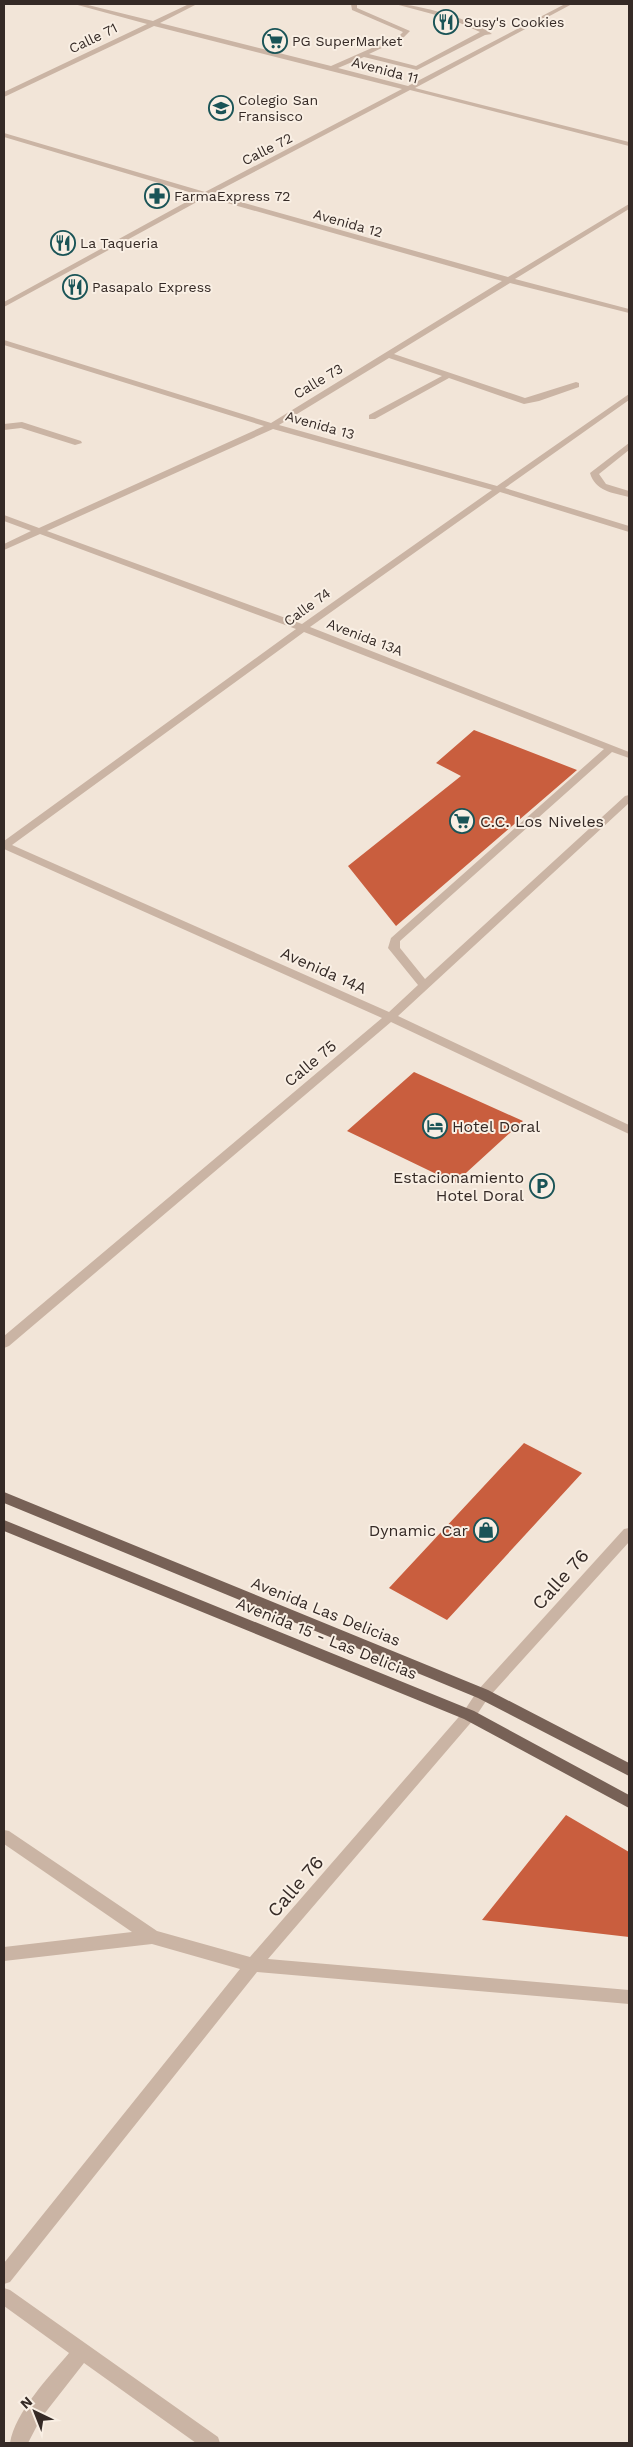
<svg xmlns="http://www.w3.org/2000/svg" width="633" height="2447" font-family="'Work Sans',sans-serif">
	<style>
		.building { fill: #c95e3e }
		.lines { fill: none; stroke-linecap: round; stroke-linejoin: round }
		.minor { fill: #cab4a4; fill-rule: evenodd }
		.major { fill: #776156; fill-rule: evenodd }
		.labels { text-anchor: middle; stroke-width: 4; stroke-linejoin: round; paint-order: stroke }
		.far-poi-label { font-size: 14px; fill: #352a26; stroke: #f9efe4; text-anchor: start }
		.far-street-label { font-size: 14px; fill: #352a26; stroke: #f9efe4 }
		.poi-label { font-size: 16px; fill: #352a26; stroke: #f9efe4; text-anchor: start }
		.street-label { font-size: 16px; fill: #352a26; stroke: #f9efe4 }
		.near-street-label { font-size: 19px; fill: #352a26; stroke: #f9efe4 }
	</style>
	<rect width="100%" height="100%" fill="#f2e5d8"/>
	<!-- building -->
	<path class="building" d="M474 730 577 770 396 926 348 866 461 776 436 763Z
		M414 1072 523 1121 455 1183 347 1131Z
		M524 1443 582 1473 447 1620 389 1588Z
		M566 1815 629 1852V1937L482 1920Z"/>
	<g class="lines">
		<!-- minor -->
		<path class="minor" d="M74 4H84L153 21 189 4H197L160 23 331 66 399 36 403 32 352 10 351 4H357V8L410 31 403 38 369 54 416 66 480 32 451 19 395 4C419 4 473 20 492 34L485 35 417 70 364 57 338 68 408 86 565 4H572L415 88 629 142V146L410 90 212 194 508 277 629 204V209L515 279 629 309V313L510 283 394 354 525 398 576 382 579 383V387L539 401 524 404 449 378 375 419H369V415L442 376 389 358 279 425 497 486 629 394V400L505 488 629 526V532L500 492 310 627 629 752V758L612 752 400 941V948L425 979 625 796 629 795V803L398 1016 629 1125V1134L391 1022 9 1346 4 1348V1336L382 1018 4 849V841L296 629 40 534 4 550V544L31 531 4 521V515L39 528 264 426 4 345V340L271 423 502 281 206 197 4 307V302L199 195 4 137V133L205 192 402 89 154 26 4 97V92L147 24ZM273 429 492 490 302 624 47 531ZM304 632 604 749 391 938 388 948 418 985 389 1012 12 845Z
			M22 422 81 441 82 443 75 445 21 428 4 430V424Z
			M629 443V450L599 474 606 484 629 491V497C613 493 595 491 590 473Z
			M629 1528V1542L488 1698 474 1719 268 1959 629 1990V2004L257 1972 10 2282 4 2284V2263L240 1969 152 1944 4 1961V1947L132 1932 4 1844V1830L9 1831 157 1931 250 1957 464 1711 478 1690 624 1529Z
			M4 2288 10 2290 218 2437 220 2443H196L84 2363 41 2418 28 2443H10C15 2412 49 2377 69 2353L4 2306Z"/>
		<!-- major -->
		<path class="major" d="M4 1492 488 1690 629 1763V1776L478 1698 4 1503Z
			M4 1520 474 1711 629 1795V1808L464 1719 4 1531Z"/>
	</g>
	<!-- icons -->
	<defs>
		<symbol id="restaurant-ring" viewBox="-11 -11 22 22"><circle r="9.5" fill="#f9efe4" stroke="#1a5457" stroke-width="1.5"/><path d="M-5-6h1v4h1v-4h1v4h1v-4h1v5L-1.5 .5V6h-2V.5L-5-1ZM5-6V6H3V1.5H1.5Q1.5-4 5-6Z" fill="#1a5457"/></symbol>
		<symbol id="supermarket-ring" viewBox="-11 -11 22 22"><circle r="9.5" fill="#f9efe4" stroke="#1a5457" stroke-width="1.5"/><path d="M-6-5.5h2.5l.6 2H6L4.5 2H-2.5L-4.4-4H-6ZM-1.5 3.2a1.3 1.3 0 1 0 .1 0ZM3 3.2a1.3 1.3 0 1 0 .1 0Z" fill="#1a5457"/></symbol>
		<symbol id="school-ring" viewBox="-11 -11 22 22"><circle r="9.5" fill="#f9efe4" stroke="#1a5457" stroke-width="1.5"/><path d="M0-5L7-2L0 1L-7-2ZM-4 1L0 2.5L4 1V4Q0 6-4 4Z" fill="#1a5457"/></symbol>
		<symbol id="pharmacy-ring" viewBox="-11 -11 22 22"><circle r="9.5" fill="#f9efe4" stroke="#1a5457" stroke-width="1.5"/><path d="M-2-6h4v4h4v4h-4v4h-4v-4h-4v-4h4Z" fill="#1a5457"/></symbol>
		<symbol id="hotel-ring" viewBox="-11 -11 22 22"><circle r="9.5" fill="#f9efe4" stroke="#1a5457" stroke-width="1.5"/><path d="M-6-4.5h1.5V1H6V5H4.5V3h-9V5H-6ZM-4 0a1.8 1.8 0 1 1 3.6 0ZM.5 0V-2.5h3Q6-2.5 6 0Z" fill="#1a5457"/></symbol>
		<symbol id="parking-ring" viewBox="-11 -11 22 22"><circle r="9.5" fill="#f9efe4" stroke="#1a5457" stroke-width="1.5"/><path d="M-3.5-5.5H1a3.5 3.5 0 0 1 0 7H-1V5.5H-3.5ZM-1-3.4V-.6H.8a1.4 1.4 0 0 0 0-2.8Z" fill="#1a5457"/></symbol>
		<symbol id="shop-ring" viewBox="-11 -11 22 22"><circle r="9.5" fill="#f9efe4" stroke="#1a5457" stroke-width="1.5"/><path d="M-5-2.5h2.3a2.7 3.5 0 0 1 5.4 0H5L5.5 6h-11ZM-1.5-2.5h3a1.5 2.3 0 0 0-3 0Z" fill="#1a5457"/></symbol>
	</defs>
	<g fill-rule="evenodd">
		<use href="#restaurant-ring" x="432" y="8" width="28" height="28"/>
		<use href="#supermarket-ring" x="261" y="27" width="28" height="28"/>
		<use href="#school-ring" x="207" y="94" width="28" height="28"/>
		<use href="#pharmacy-ring" x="143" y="182" width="28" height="28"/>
		<use href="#restaurant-ring" x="49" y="229" width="28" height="28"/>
		<use href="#restaurant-ring" x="61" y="273" width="28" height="28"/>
		<use href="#supermarket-ring" x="448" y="807" width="28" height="28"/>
		<use href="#hotel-ring" x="421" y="1112" width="28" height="28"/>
		<use href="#parking-ring" x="528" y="1172" width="28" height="28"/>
		<use href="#shop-ring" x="472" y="1516" width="28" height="28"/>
	</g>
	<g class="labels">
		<!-- far-poi labels -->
		<g class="far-poi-label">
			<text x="464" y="27">Susy's Cookies</text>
			<text x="292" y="46">PG SuperMarket</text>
			<text x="238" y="105">Colegio San<tspan x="238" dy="16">Fransisco</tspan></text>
			<text x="174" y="201">FarmaExpress 72</text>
			<text x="80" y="248">La Taqueria</text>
			<text x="92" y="292">Pasapalo Express</text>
		</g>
		<!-- far-street labels -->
		<g class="far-street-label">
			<text transform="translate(93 38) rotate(-26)" y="5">Calle 71</text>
			<text transform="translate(385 70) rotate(15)" y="5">Avenida 11</text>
			<text transform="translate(267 149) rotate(-27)" y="5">Calle 72</text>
			<text transform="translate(348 223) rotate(16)" y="5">Avenida 12</text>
			<text transform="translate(318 381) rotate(-31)" y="5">Calle 73</text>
			<text transform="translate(320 425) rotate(16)" y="5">Avenida 13</text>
			<text transform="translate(307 607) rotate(-36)" y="5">Calle 74</text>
			<text transform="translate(365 637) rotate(21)" y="5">Avenida 13A</text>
		</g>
		<!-- poi labels -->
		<g class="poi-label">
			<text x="480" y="827">C.C. Los Niveles</text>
			<text x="452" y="1132">Hotel Doral</text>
			<text x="524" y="1183" text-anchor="end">Estacionamiento<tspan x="524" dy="18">Hotel Doral</tspan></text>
			<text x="468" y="1536" text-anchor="end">Dynamic Car</text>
		</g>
		<!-- street labels -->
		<g class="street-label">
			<text transform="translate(324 970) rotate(24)" y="6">Avenida 14A</text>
			<text transform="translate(310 1063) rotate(-40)" y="6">Calle 75</text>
			<text transform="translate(326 1611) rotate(22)" y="6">Avenida Las Delicias</text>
			<text transform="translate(327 1638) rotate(22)" y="6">Avenida 15 - Las Delicias</text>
		</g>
		<!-- near-street labels -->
		<g class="near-street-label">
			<text transform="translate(560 1579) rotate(-48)" y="7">Calle 76</text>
			<text transform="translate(295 1886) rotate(-49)" y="7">Calle 76</text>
		</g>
	</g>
	<!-- border -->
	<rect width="633" height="2447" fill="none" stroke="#352a26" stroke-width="10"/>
	<!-- north arrow -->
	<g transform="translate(35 2412) rotate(317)" stroke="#f9efe4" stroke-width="4" paint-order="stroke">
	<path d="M0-4L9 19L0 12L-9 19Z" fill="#352a26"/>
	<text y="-8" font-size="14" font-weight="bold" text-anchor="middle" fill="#352a26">N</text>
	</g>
</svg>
